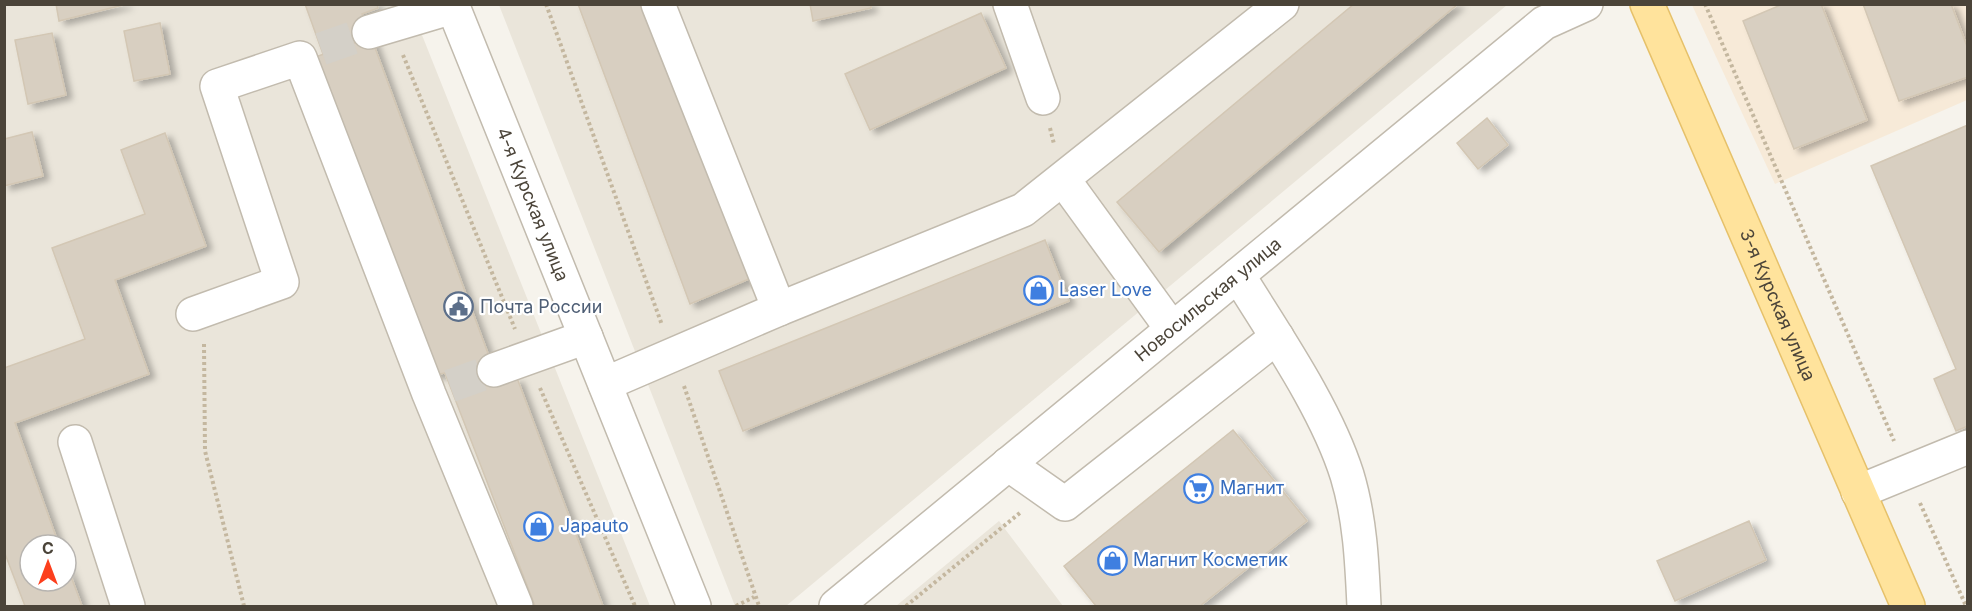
<svg xmlns="http://www.w3.org/2000/svg" width="1972" height="611" font-family="Inter,sans-serif">
	<style>
		.residential { fill: #eae5da; fill-rule: evenodd }
		.commercial { fill: #f7ead8 }
		.building { fill: #d8cfc1; stroke: #d3c7b4; stroke-width: 1.5; filter: url(#shadow) }
		.lines { fill: none; stroke-linecap: round; stroke-linejoin: round }
		.minor-tunnel { stroke: #d4d0c8; stroke-width: 33; stroke-dasharray: 33 16; stroke-linecap: butt }
		.minor-casing { stroke: #c2bbae; stroke-width: 36 }
		.major-casing { stroke: #e6c16a; stroke-width: 36 }
		.path { stroke: #c4b79f; stroke-width: 4; stroke-dasharray: 3 3; stroke-linecap: butt }
		.minor { stroke: #fff; stroke-width: 33 }
		.major { stroke: #ffe39c; stroke-width: 33 }
		.labels { text-anchor: middle; stroke-width: 4.5; stroke-linejoin: round; paint-order: stroke }
		.street-label { font-size: 18px; fill: #4b4439; stroke: #fff }
		.shop-label { font-size: 18px; fill: #366cbe; stroke: #fff; text-anchor: start }
		.service-label { font-size: 18px; fill: #4e5e75; stroke: #fff; text-anchor: start }
	</style>
	<defs>
		<filter id="shadow"><feDropShadow dx="6" dy="4" stdDeviation="3" flood-color="#0004"/></filter>
	</defs>
	<rect width="100%" height="100%" fill="#f6f3ec"/>
	<!-- residential -->
	<path class="residential" d="M4 5H410L650 606H5ZM30 545H66V581H30Z
		M499 5H1507L786 606H735Z
		M999 521 1063 606H896Z"/>
	<!-- commercial -->
	<path class="commercial" d="M1692 5H1967V100L1775 184Z"/>
	<!-- building -->
	<path class="building" d="M56 4H127L59 21Z
		M305 4H377L378 8 362 14 371 37 323 54Z
		M578 4H645L751 278 690 304Z
		M810 4H871V8L813 21Z
		M1354 4H1458L1159 252 1117 202Z
		M1783 4H1821L1867 120 1794 149 1743 21Z
		M1863 4H1951L1968 49V77L1899 101Z
		M981 13 1006 68 870 130 845 74Z
		M160 23 170 74 134 81 124 31Z
		M52 33 66 95 28 104 15 40Z
		M371 37 500 386 517 378 603 606H535L445 373 433 375 310 59Z
		M1487 118 1508 145 1478 169 1457 143Z
		M1968 125V426L1956 431 1934 379 1956 369 1871 166Z
		M32 132 43 176 4 186V139Z
		M165 133 206 246 115 280 149 374 15 423 59 545H30V581H66V563L82 606H25L4 551V368L85 339 52 248 145 214 121 150Z
		M1045 240 1069 301 743 431 719 371Z
		M1233 430 1307 521 1200 606H1096L1064 566Z
		M1749 521 1766 560 1675 601 1657 561Z"/>
	<g class="lines">
		<!-- minor-tunnel -->
		<path class="minor-tunnel" d="M321 49 369 32
			M450 386 494 370"/>
		<defs>
			<g id="minor">
				<path id="s1" d="M452 4 694 606"/>
				<path d="M658 4 779 309 1023 210 1282 4"/>
				<path d="M1010 4 1043 98"/>
				<path d="M369 32 453 7"/>
				<path d="M1063 179 1172 329"/>
				<path d="M1238 275C1275 335 1326 408 1347 475 1360 518 1362 562 1364 606"/>
				<path d="M193 314 282 282 217 86 300 58 429 394 516 606"/>
				<path d="M494 370 586 337"/>
				<path d="M605 384 779 309"/>
				<path d="M75 442 128 606"/>
				<path d="M1008 464 1065 504 1277 337"/>
				<path d="M1858 492 1968 447"/>
				<path id="s2" d="M836 606 1544 23 1586 4"/>
			</g>
			<g id="major">
				<path id="s3" d="M1647 4 1908 606"/>
			</g>
		</defs>
		<!-- minor casing -->
		<use href="#minor" class="minor-casing"/>
		<!-- major casing -->
		<use href="#major" class="major-casing"/>
		<!-- path -->
		<path class="path" d="M546 4 662 325
			M1705 4 1894 441
			M403 55 515 329
			M1050 128 1054 144
			M204 344 205 451 244 606
			M684 386 759 606
			M540 388 635 606
			M1920 503 1966 606
			M736 606 754 597
			M906 606 1021 512"/>
		<!-- minor -->
		<use href="#minor" class="minor"/>
		<!-- major -->
		<use href="#major" class="major"/>
	</g>
	<!-- icons -->
	<defs>
		<symbol id="shop-ring" viewBox="-11 -11 22 22"><circle r="9.5" fill="#fff" stroke="#3f7fe0" stroke-width="1.5"/><path d="M-5-2.5h2.3a2.7 3.5 0 0 1 5.4 0H5L5.5 6h-11ZM-1.5-2.5h3a1.5 2.3 0 0 0-3 0Z" fill="#3f7fe0"/></symbol>
		<symbol id="civic-ring" viewBox="-11 -11 22 22"><circle r="9.5" fill="#fff" stroke="#5c6f8a" stroke-width="1.5"/><path d="M-.6-6.5H3V-4.5H.6V-3L4-1V1h2V6H-6V1h2V-1L-.6-3ZM-1.2 2.5V6h2.4V2.5Z" fill="#5c6f8a"/></symbol>
		<symbol id="supermarket-ring" viewBox="-11 -11 22 22"><circle r="9.5" fill="#fff" stroke="#3f7fe0" stroke-width="1.5"/><path d="M-6-5.5h2.5l.6 2H6L4.5 2H-2.5L-4.4-4H-6ZM-1.5 3.2a1.3 1.3 0 1 0 .1 0ZM3 3.2a1.3 1.3 0 1 0 .1 0Z" fill="#3f7fe0"/></symbol>
	</defs>
	<g fill-rule="evenodd">
		<use href="#shop-ring" x="1022" y="274" width="33" height="33"/>
		<use href="#civic-ring" x="442" y="290" width="33" height="33"/>
		<use href="#supermarket-ring" x="1182" y="472" width="33" height="33"/>
		<use href="#shop-ring" x="522" y="510" width="33" height="33"/>
		<use href="#shop-ring" x="1096" y="544" width="33" height="33"/>
	</g>
	<g class="labels">
		<!-- street labels -->
		<g class="street-label">
			<text dy="6" stroke="none"><textPath href="#s1" startOffset="216">4-я Курская улица</textPath></text>
			<text dy="6" stroke="none"><textPath href="#s2" startOffset="482">Новосильская улица</textPath></text>
			<text dy="6" stroke="none"><textPath href="#s3" startOffset="328">3-я Курская улица</textPath></text>
		</g>
		<!-- shop labels -->
		<g class="shop-label">
			<text x="1059" y="296">Laser Love</text>
			<text x="1220" y="494">Магнит</text>
			<text x="560" y="532">Japauto</text>
			<text x="1133" y="566">Магнит Косметик</text>
		</g>
		<!-- service labels -->
		<g class="service-label">
			<text x="480" y="313">Почта России</text>
		</g>
	</g>
	<!-- border -->
	<rect width="1972" height="611" fill="none" stroke="#4b4439" stroke-width="12"/>
	<!-- north arrow -->
	<g transform="translate(48 563)"><circle r="28" fill="#ffffff" stroke="#b7b4b0" stroke-width="1.5"/>
	<path d="M0-4.5L10 22L0 15L-10 22Z" fill="#fc3f1d"/>
	<text y="-9" font-size="16" font-weight="bold" text-anchor="middle" fill="#4b4439">С</text>
	</g>
</svg>
